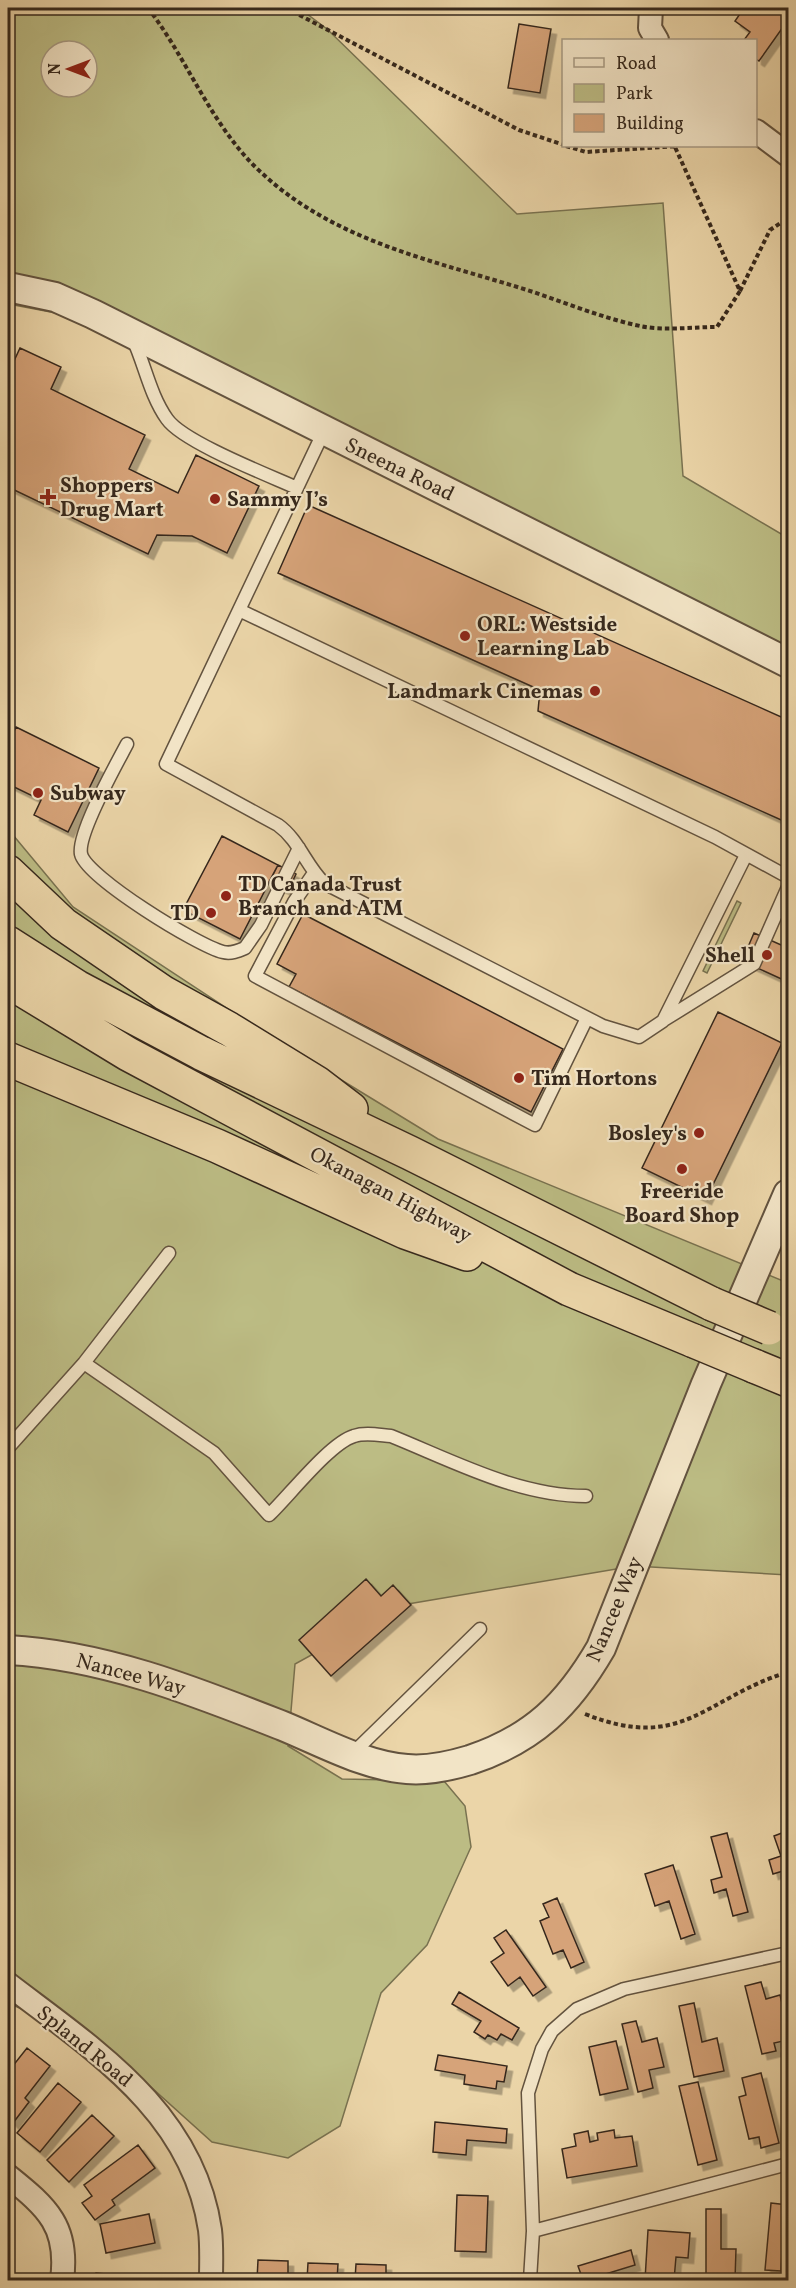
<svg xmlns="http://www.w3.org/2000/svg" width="796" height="2288" font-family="Vollkorn,serif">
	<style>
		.green { fill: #bcbc84; stroke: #797250; stroke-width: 1.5; fill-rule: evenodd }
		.building { fill: #d6a379; stroke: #36281c; stroke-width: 1.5; filter: url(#shadow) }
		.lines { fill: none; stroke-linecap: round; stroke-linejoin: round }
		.service-casing { stroke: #63533f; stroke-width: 15 }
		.minor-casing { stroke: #63533f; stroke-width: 26 }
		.tertiary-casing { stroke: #63533f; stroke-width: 32 }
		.motorway-casing { stroke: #36281c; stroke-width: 36 }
		.path { stroke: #36281c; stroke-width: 4; stroke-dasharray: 4.5 3; stroke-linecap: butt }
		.service { stroke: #f2e4c6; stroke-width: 12 }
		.minor { stroke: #f2e4c6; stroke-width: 22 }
		.tertiary { stroke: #f2e4c6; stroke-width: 28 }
		.motorway { stroke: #ebd5a8; stroke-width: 33 }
		.motorway-bridge-casing { stroke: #36281c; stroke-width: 36; stroke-linecap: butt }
		.motorway-bridge { stroke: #ebd5a8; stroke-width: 33 }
		.poi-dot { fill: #8f2418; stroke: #f2e4c6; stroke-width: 2 }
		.labels { text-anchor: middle; stroke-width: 4.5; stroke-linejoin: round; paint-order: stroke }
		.street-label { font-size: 21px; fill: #36281c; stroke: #f2e4c6 }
		.poi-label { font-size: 21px; font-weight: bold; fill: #36281c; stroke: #f2e4c6; text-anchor: start }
	</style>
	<defs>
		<filter id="shadow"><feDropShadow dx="5.5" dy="5.5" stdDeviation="0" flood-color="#0004"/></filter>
	</defs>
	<rect width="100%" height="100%" fill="#ebd5a8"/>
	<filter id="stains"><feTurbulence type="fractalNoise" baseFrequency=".00333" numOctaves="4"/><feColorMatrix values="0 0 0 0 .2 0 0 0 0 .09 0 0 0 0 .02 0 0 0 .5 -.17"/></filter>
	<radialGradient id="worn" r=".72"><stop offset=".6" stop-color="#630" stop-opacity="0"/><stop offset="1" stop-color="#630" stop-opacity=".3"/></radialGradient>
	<!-- green -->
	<path class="green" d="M8 8H299L327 29 517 214 663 203 683 476 788 538V647L56 313 8 304ZM51 51H87V87H51Z
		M8 829 73 907 266 1034 438 1139 788 1283V1575L634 1566 402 1605 295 1664 288 1746 342 1779 444 1781 465 1806 471 1847 427 1945 381 1993 340 2126 288 2158 212 2142 103 2044 15 2006 8 2007Z
		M737 901 741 903 707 973 703 971Z"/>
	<!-- building -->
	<path class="building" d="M744 8H778L788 15V20L759 61 756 59V40H744L750 32 735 21Z
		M519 24 551 29 540 93 508 88Z
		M20 348 61 367 51 389 145 435 129 469 178 493 196 455 259 486 227 553 192 536 157 535 148 554 8 487V374Z
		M308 505 788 720V823L538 711 540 690 278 573Z
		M16 727 99 768 68 832 34 815 41 800 8 784V744Z
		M222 836 278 865 240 939 183 910Z
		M278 865 296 874 288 891 269 882Z
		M303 914 563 1049 531 1112 289 987 296 974 277 964Z
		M754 933 788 948V982L742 961Z
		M718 1012 782 1043 706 1199 642 1168Z
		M366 1579 381 1596 393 1585 411 1605 331 1676 299 1640Z
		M787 1831 788 1835V1888L783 1871 773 1874 769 1860 781 1856 774 1836Z
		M727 1833 748 1912 733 1916 726 1889 714 1893 711 1880 722 1877 711 1837Z
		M673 1865 695 1934 681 1939 669 1901 655 1906 645 1874Z
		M557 1898 584 1962 571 1968 563 1950 553 1954 540 1921 549 1917 543 1904Z
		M506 1930 546 1987 533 1996 520 1977 508 1986 491 1962 504 1953 494 1938Z
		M761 1982 766 1999 780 1995 788 2029V2040L774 2043 776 2051 762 2054 745 1986Z
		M459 1992 519 2028 512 2040 501 2034 497 2040 488 2035 485 2039 474 2032 481 2021 452 2004Z
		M694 2003 702 2042 717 2038 724 2071 694 2077 679 2006Z
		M636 2021 642 2042 657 2038 664 2067 649 2070 653 2088 638 2092 622 2024Z
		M616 2041 628 2089 600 2095 589 2047Z
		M27 2048 50 2066 25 2098 29 2102 13 2123 8 2118V2072Z
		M438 2055 507 2066 504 2082 497 2081 496 2089 464 2084 465 2075 435 2070Z
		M761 2073 779 2143 761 2148 759 2137 749 2139 739 2097 746 2095 742 2078Z
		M698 2082 717 2160 698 2165 679 2086Z
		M58 2083 81 2102 40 2152 17 2133Z
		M92 2115 114 2136 69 2182 47 2160Z
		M435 2122 507 2129 506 2143 467 2140 466 2155 433 2152Z
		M614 2130 615 2138 632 2136 637 2166 567 2178 562 2149 576 2146 574 2134 588 2131 590 2142 598 2140 597 2133Z
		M138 2145 155 2168 112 2200 115 2205 95 2220 82 2203 92 2196 84 2185Z
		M457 2195 488 2196 486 2252 455 2251Z
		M771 2203 788 2205V2251H782L781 2271 765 2270Z
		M706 2209H721V2249H736L735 2280H706Z
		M149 2214 155 2243 106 2253 100 2224Z
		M648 2230 690 2233 688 2258 676 2257 674 2280H645Z
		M631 2250 635 2265 596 2277 598 2280H583L578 2266Z
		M258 2260 288 2261V2280H257Z
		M308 2263 338 2264 337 2280H307Z
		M356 2264 386 2265V2280H355Z
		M96 2273 154 2279V2280H95Z"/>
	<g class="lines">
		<defs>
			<path id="service" d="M133 339C145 365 150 395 167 419 183 442 268 475 297 488
				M324 431 166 764 278 825C299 840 306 866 324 883L603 1026 639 1037 663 1021 746 855
				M239 610 715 837 788 877
				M127 744C116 765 77 834 81 854 86 877 198 946 223 952 231 954 238 951 245 948L261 925 299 848
				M314 873 294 902 255 976 535 1125 587 1018
				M664 1020 754 964 788 887
				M84 1363 214 1453 269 1515C289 1496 330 1443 354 1436 365 1432 379 1435 391 1436 453 1461 518 1496 586 1496
				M8 1448 84 1363 169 1253
				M352 1754 480 1629
				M533 2231 788 2164
				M530 2280 533 2231 528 2093 542 2049 552 2031 577 2009 624 1989 788 1953"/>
			<path id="minor" d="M651 8 650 28 657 40
				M756 131 788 155
				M8 1984C94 2050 193 2112 210 2230 212 2247 211 2264 211 2280
				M8 2176C48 2208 69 2227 62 2280"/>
			<path id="tertiary" d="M8 287 55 297 93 314 788 663
				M8 1650C104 1655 194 1691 283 1726 322 1742 365 1766 407 1769 428 1771 450 1766 470 1760 533 1739 568 1705 601 1648L706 1384 788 1194"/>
			<path id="motorway" d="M8 872 63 924 164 993 229 1029 317 1083 351 1109
				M8 943 77 987 201 1053 410 1153 712 1304
				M8 981 128 1054 569 1289 694 1341
				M8 1059 217 1146 405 1232 467 1254
				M754 1366 788 1380"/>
		</defs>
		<!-- service casing -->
		<use href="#service" class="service-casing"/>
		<!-- minor casing -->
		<use href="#minor" class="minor-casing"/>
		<!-- tertiary casing -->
		<use href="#tertiary" class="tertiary-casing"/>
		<!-- motorway casing -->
		<use href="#motorway" class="motorway-casing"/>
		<!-- path -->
		<path class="path" d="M148 8C189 61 212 129 264 175 337 242 435 261 527 290 564 302 602 318 640 326 663 331 693 327 717 327L740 291 675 147
			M286 8 519 130 564 145
			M566 146 586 152 677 146
			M740 291 770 230 788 218
			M585 1714C683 1753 704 1698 788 1672"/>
		<!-- service -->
		<use href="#service" class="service"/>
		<!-- minor -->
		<use href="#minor" class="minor"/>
		<!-- tertiary -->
		<use href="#tertiary" class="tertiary"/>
		<!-- motorway -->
		<use href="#motorway" class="motorway"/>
		<defs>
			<path id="motorway-bridge" d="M712 1304 769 1328
				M694 1341 754 1366"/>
		</defs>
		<!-- motorway-bridge casing -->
		<use href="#motorway-bridge" class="motorway-bridge-casing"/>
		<!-- motorway-bridge -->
		<use href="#motorway-bridge" class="motorway-bridge"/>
	</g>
	<!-- markers -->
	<g class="poi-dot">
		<path d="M45 488h6v6h6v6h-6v6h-6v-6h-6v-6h6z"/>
		<circle cx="215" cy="499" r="6"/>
		<circle cx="465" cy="636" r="6"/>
		<circle cx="595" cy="691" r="6"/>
		<circle cx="38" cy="793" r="6"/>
		<circle cx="226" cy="896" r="6"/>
		<circle cx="211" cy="913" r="6"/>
		<circle cx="767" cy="955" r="6"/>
		<circle cx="519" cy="1078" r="6"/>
		<circle cx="699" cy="1133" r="6"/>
		<circle cx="682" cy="1169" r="6"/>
	</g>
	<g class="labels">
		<!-- street labels -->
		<g class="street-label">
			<text transform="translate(400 469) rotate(26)" y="7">Sneena Road</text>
			<text transform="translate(391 1194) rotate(28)" y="7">Okanagan Highway</text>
			<text transform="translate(614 1609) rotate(-67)" y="7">Nancee Way</text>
			<text transform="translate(131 1674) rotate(15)" y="7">Nancee Way</text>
			<text transform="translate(85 2046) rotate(39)" y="7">Spland Road</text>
		</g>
		<!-- poi labels -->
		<g class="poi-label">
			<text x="60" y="492">Shoppers<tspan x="60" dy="24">Drug Mart</tspan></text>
			<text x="227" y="506">Sammy J’s</text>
			<text x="477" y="631">ORL: Westside<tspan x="477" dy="24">Learning Lab</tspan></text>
			<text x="583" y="698" text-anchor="end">Landmark Cinemas</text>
			<text x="50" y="800">Subway</text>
			<text x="238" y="891">TD Canada Trust<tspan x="238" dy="24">Branch and ATM</tspan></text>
			<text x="199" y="920" text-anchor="end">TD</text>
			<text x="755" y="962" text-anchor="end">Shell</text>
			<text x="531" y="1085">Tim Hortons</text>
			<text x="687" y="1140" text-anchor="end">Bosley's</text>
			<text x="682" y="1198" text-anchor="middle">Freeride<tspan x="682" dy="24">Board Shop</tspan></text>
		</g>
	</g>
	<!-- margin -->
	<rect width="796" height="2288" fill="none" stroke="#ebd5a8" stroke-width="30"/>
	<rect x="9" y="9" width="778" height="2270" fill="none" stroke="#36281c" stroke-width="3"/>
	<rect x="15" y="15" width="766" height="2258" fill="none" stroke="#36281c" stroke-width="1.5"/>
	<!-- legend -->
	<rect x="562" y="39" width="195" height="108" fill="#f2e4c6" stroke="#a79982" stroke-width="1.5"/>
	<rect x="574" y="58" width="30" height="9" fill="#f2e4c6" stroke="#a79982" stroke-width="1.5"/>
	<text x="616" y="69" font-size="18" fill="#36281c">Road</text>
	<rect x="574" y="84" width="30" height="18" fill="#bcbc84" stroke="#a79982" stroke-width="1.5"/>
	<text x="616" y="99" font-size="18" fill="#36281c">Park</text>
	<rect x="574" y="114" width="30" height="18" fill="#d6a379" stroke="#a79982" stroke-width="1.5"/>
	<text x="616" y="129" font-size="18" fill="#36281c">Building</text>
	<!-- north arrow -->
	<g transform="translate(69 69) rotate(270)"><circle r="28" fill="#f2e4c6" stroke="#a79982" stroke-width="1.5"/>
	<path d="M0-4.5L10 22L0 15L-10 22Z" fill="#8f2418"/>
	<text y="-9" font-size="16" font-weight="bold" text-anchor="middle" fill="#36281c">N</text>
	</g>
	<rect width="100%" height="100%" filter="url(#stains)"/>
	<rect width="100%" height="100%" fill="url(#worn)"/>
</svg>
